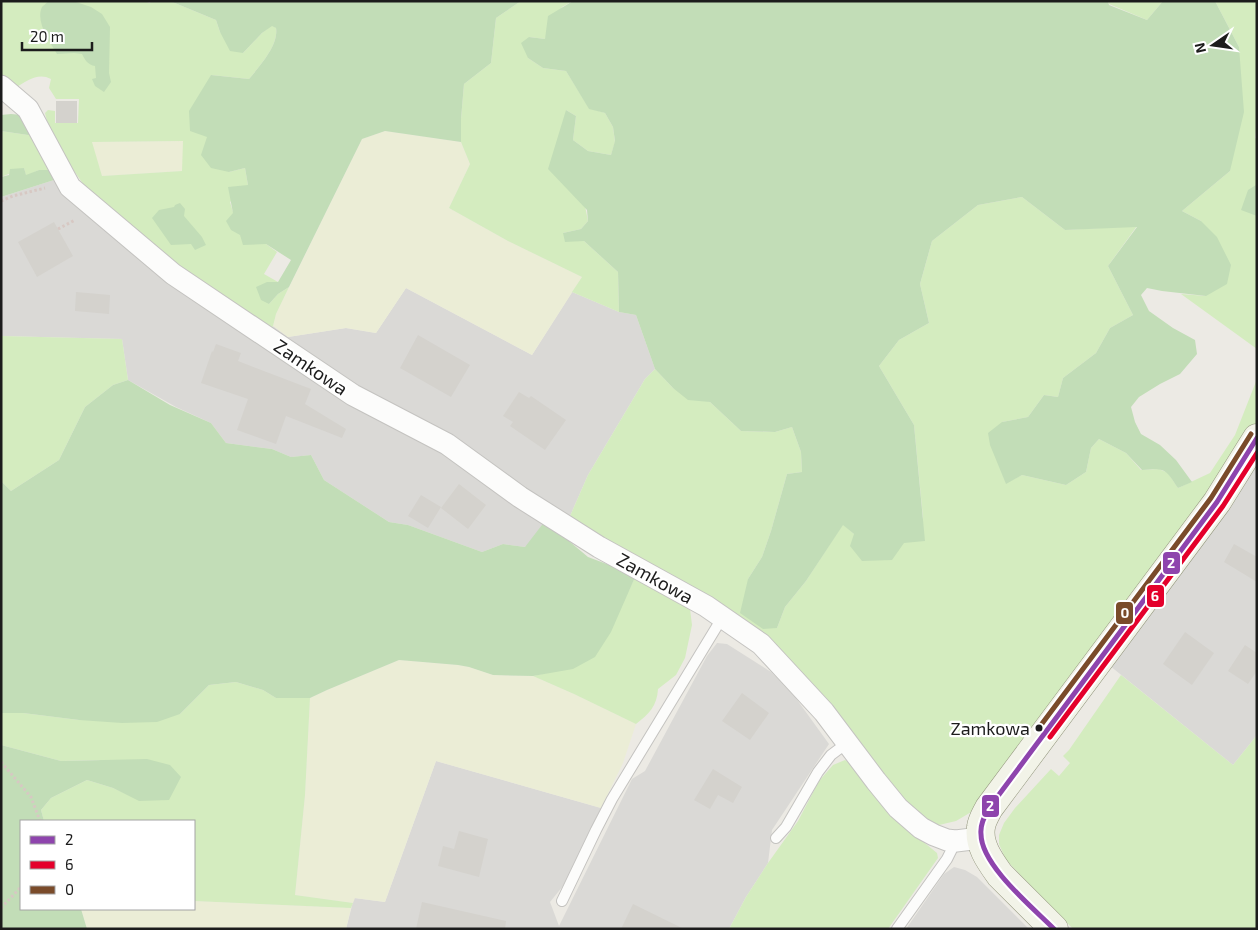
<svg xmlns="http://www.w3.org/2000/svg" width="1258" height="930" font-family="'Exo 2',sans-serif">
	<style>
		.residential { fill: #dad9d6 }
		.farmland { fill: #ebedd6 }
		.grass { fill: #d4ecbf; fill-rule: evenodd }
		.forest { fill: #c2ddb7 }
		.building { fill: #d4d2cd }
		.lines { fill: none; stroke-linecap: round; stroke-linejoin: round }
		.lane-casing { stroke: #c4c3c0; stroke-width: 12 }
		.street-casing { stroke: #c4c3c0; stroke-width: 23 }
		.secondary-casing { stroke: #92957c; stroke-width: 29 }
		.path { stroke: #d7c8c3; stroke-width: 3; stroke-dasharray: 2.5 2.5; stroke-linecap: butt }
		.lane { stroke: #fcfcfb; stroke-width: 10 }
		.street { stroke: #fcfcfb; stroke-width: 21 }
		.secondary { stroke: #f2f3e8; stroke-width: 28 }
		.bus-1-casing { stroke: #fff; stroke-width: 9 }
		.bus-2-casing { stroke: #fff; stroke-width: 9 }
		.bus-3-casing { stroke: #fff; stroke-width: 9 }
		.bus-1 { stroke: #8e44ad; stroke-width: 5 }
		.bus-2 { stroke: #e4002b; stroke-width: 5 }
		.bus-3 { stroke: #7a4b2a; stroke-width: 5 }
		.bus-dot { fill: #1c1c1c; stroke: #fff; stroke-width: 2 }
		.labels { text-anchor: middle; stroke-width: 4.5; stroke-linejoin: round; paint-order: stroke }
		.bus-label { font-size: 18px; fill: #1c1c1c; stroke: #fff; text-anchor: end }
		.street-label { font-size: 19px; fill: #1c1c1c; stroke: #fff }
		.line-badge { stroke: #fff; stroke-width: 2 }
		.badge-label { font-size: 14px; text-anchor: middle; font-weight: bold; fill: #fff }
	</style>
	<rect width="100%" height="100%" fill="#eceae4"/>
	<!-- residential -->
	<path class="residential" d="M54 180 86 214 260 344 273 326 288 337 346 328 376 333 406 288 532 355 572 292 619 312 636 315 655 369 645 379 588 475 570 516 569 523 525 547 503 544 482 552 408 525 389 522 324 480 311 455 291 457 272 449 226 443 211 423 176 407 128 380 122 339 1 336V197Z
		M1257 423V735L1233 765 1094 653 1212 495Z
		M717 643 727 644 771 672 795 697 829 744 772 830 768 863 746 897 729 929H346L354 898 385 902 436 761 601 808 563 886 550 902 559 926 632 779 645 771 707 656Z
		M954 867 965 870 977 877 1029 929H906L944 874Z"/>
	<!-- farmland -->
	<path class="farmland" d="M385 131 461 142 470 164 449 208 508 241 582 277 532 355 406 288 376 333 346 328 288 337 273 326 276 314 362 139Z
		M183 141V171L102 176 91 142Z
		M399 660 458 665 469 667 493 675 533 676 574 694 636 724 623 763 601 808 436 761 385 902 355 898 353 903 295 895 305 795 310 698 327 690Z
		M194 901 351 908 346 929H87L81 909H194Z"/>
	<!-- grass -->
	<path class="grass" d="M1 1H143L150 3 151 1H170L216 20 220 32 243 53 262 33 272 25 276 28C279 45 259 67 249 79L211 75 208 137 229 172 245 168 248 185 230 202 240 235 258 244H266L277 252 264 274 278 282H267L269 304 278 294 289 287 276 314 273 326 268 334 149 247 88 191 72 168 47 121 45 113 48 110 55 111V123H78L79 99H56L49 88 51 79C38 72 27 81 15 88L1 79ZM183 141 182 171 102 176 92 142Z
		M521 1H573L562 7 545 39 529 37 528 58 543 68 566 71 589 108 605 113 613 127 615 142 611 155 588 151 573 140 576 116 566 110 588 221 581 229 563 233 584 241 618 272 619 312 572 292 582 277 508 241 449 208 470 164 461 142V119L464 84 491 63 496 18Z
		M1108 1H1163L1147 20 1109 4Z
		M1215 1H1257V122L1255 138 1257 139V349L1181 294 1206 296 1201 221 1182 211 1230 171 1239 47Z
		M1 131 28 135 35 134 58 178 54 180 49 170H39L26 176 24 168 1 177Z
		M1022 197 1065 230 1137 226 1108 266 1133 315 1110 328 1096 353 1063 378 1058 397 1044 395 1028 417 1002 422 1001 470 1006 483 1022 475 1066 485 1086 472 1091 448 1099 439 1126 453 1141 470 1159 469 1168 473 1178 488 1210 473 1235 435 1257 379V423L1212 495 973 811 956 821 939 825 917 815 714 604 673 575 642 561 569 523 570 516 588 475 645 379 655 369 673 388 710 402 741 431 775 432 792 427 801 452 802 472 787 474 771 531 762 557 748 579 777 628 785 607 806 581 843 524 854 534 904 543 923 518 914 425 879 366 899 340 929 323 920 284 932 241 978 205Z
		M1 336 122 339 128 380 113 385 85 407 59 460 11 491 1 481Z
		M636 575 690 609 692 625 685 658 676 675 658 689C657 706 649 714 636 724L574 694 533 676 551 672 629 590Z
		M1121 675 1233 765 1257 735V929H1073L1006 860 999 844V835L1004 823 1015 808 1051 769 1059 776 1070 763 1063 756 1069 750Z
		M236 682 263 690 276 698H310L305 795 295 895 353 903 351 908 194 901V821H44L41 810 51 798 87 780 113 788 139 800 99 760 61 761 1 745V713H23L79 720 180 714 209 685Z
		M845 760 854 766 875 797 900 823 937 853 938 858 888 929H729L746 897 768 863 798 821 819 781 833 765Z"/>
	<!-- forest -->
	<path class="forest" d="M48 1H73L91 7 102 14 110 27 109 73 111 82 104 92 95 86 92 79 96 78 95 66C88 65 85 60 82 54L74 53 57 54C50 42 35 22 42 7 43 6 48 2 48 1Z
		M170 1H521L496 18 491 63 464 84 461 119V142L385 131 362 139 289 287 278 294 269 304 261 300 256 287 267 282H278L291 260 266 244 243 245 240 235 231 230 226 221 233 213 228 187 248 185 245 168 229 172 211 168 201 155 207 137 190 131 189 111 211 75 249 79C259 67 279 45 276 28L272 26 262 33 243 53 230 51 220 32 216 20Z
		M573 1H1108L1109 5 1147 20 1163 1H1215L1239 47 1244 112 1230 171 1182 211 1201 221 1217 237 1231 265 1227 284 1206 296 1162 291 1147 288 1141 295 1149 311 1173 328 1195 340 1197 354 1180 374 1160 384 1139 397 1131 407 1135 422 1141 434 1160 445 1176 460 1192 482 1178 488C1165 468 1165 468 1142 470L1126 453 1099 439 1091 448 1086 472 1066 485 1022 475 1006 484 990 445 988 433 1002 422 1028 417 1044 395 1058 397 1063 378 1096 353 1110 328 1133 315 1108 266 1137 227 1065 230 1022 197 978 205 932 241 920 284 929 323 899 340 879 366 914 425 925 541 904 543 892 560 862 561 850 546 854 534 843 525 806 581 785 607 777 628 763 629 740 613 748 579 762 557 771 531 787 474 802 472 801 452 792 427 775 432 741 431 710 402 688 400 673 388 655 369 636 315 619 312 618 272 584 241 565 242 563 233 581 229 588 221 587 210 548 169 566 110 576 116 573 140 588 151 611 155 615 141 613 127 605 113 589 109 566 71 543 68 528 58 521 43 529 37 545 39 548 16Z
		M11 114 22 115 35 134 28 135 1 131V115Z
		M24 168 26 175 39 170H49L54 180 1 197V177L9 175 10 169Z
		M1256 185H1257V216L1241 210 1248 190Z
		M180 203 185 209 184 216 202 237 206 245 195 250 191 244 171 245 152 218 159 210 174 207 175 205Z
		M128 380 170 405 211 423 226 443 272 449 291 457 311 455 324 480 389 522 408 525 482 552 503 544 525 547 545 521 588 557 636 575 611 632 595 657 573 669 533 676 493 675 469 667 458 665 399 660 327 690 310 698H276L263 690 236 682 209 685 180 714 157 722 122 723 79 720 23 713H1V481L11 491 59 460 85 407 113 385Z
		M1 745 61 761 147 759 170 765 181 777 169 800 139 801 113 788 87 780 51 798 41 810 44 821H21V909H81L87 929H1Z"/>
	<!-- building -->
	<path class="building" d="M56 101H77V123H56Z
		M54 222 73 256 37 277 18 242Z
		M76 292 110 295 109 314 75 311Z
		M418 335 470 365 451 397 400 368Z
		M216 344 241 353 238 361 311 389 305 404 346 429 342 438 286 416 276 444 237 430 248 399 201 383 212 351 213 352Z
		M519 392 529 398 531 396 566 420 545 450 510 426 513 422 503 416Z
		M459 484 486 505 468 529 441 508Z
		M421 495 441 507 428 528 408 516Z
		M1234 544 1257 557V582L1224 562Z
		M1185 632 1214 653 1192 685 1163 664Z
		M1245 645 1257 653V671L1248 684 1228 671Z
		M742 693 769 713 750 740 722 721Z
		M713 769 742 787 733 803 718 795 710 809 694 800Z
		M459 831 488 839 479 877 438 866 443 846 454 849Z
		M422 902 506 921 505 929H416Z
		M633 904 684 929H621Z"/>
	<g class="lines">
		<defs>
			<path id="lane" d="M776 838 786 827 818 772 831 755 847 743
				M562 901 596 830 612 799 722 618
				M897 929 947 859 956 841"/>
			<path id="street" d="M1 86 28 109 70 187 173 274 353 395 447 444 520 497 599 547 706 606 761 644 824 712 876 781 898 808 921 828 934 835 947 840 956 841 980 838"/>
			<path id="secondary" d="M1054 929 1000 875C990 861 978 845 981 827 982 820 986 814 989 808L1217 502 1257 438"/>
		</defs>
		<!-- lane casing -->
		<use href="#lane" class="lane-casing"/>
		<!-- street casing -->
		<use href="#street" class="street-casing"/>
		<!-- secondary casing -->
		<use href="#secondary" class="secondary-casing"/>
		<!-- path -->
		<path class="path" d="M1 201 13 196 45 188
			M58 229 75 220
			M1 762 31 797 40 821
			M1 908 21 887"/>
		<!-- lane -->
		<use href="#lane" class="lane"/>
		<!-- street -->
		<use href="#street" class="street"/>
		<!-- secondary -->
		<use href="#secondary" class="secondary"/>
		<defs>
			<path id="bus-1" d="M1054 929C1032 907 981 865 981 834 980 824 985 816 989 808L1217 502 1257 438"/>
			<path id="bus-2" d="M1050 737 1223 506 1257 453"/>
			<path id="bus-3" d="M1038 729 1211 498 1251 434"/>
		</defs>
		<!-- bus-1 casing -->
		<use href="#bus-1" class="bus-1-casing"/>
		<!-- bus-2 casing -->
		<use href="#bus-2" class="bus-2-casing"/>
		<!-- bus-3 casing -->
		<use href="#bus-3" class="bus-3-casing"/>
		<!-- bus-1 -->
		<use href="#bus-1" class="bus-1"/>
		<!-- bus-2 -->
		<use href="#bus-2" class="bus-2"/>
		<!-- bus-3 -->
		<use href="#bus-3" class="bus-3"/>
	</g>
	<!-- markers -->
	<circle class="bus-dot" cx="1039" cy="728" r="4.5"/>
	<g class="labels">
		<!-- bus labels -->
		<g class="bus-label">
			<text x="1030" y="735">Zamkowa</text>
		</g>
		<!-- street labels -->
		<g class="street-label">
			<text transform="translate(311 367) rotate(34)" y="7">Zamkowa</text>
			<text transform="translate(655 578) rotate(29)" y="7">Zamkowa</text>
		</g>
	</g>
	<g class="line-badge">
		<rect x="1162" y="551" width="19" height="24" rx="5" fill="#8e44ad"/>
		<rect x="1146" y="584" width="19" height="24" rx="5" fill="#e4002b"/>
		<rect x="1115" y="601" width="19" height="24" rx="5" fill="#7a4b2a"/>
		<rect x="981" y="794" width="19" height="24" rx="5" fill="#8e44ad"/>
	</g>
	<g class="badge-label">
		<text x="1171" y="568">2</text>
		<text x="1155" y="601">6</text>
		<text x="1125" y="618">0</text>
		<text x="990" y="811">2</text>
	</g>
	<!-- border -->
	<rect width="1258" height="930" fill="none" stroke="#1c1c1c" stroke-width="5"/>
	<!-- legend -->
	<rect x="20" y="820" width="175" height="90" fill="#ffffff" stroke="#a4a4a4"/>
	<rect x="30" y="836" width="25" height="8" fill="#8e44ad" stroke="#a4a4a4"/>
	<text x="65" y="845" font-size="15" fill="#1c1c1c">2</text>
	<rect x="30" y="861" width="25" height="8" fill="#e4002b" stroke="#a4a4a4"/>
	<text x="65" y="870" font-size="15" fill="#1c1c1c">6</text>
	<rect x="30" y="886" width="25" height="8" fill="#7a4b2a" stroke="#a4a4a4"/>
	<text x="65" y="895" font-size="15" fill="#1c1c1c">0</text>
	<!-- north arrow -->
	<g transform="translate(1213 45) rotate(257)" stroke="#ffffff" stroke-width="4" paint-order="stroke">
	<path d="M0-4L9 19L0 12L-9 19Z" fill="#1c1c1c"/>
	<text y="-8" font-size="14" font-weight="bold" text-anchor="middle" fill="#1c1c1c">N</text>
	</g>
	<!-- scale -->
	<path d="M22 42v8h70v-8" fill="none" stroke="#1c1c1c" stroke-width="2.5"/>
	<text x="30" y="42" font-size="15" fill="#1c1c1c" stroke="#ffffff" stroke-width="4" paint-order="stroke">20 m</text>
</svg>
